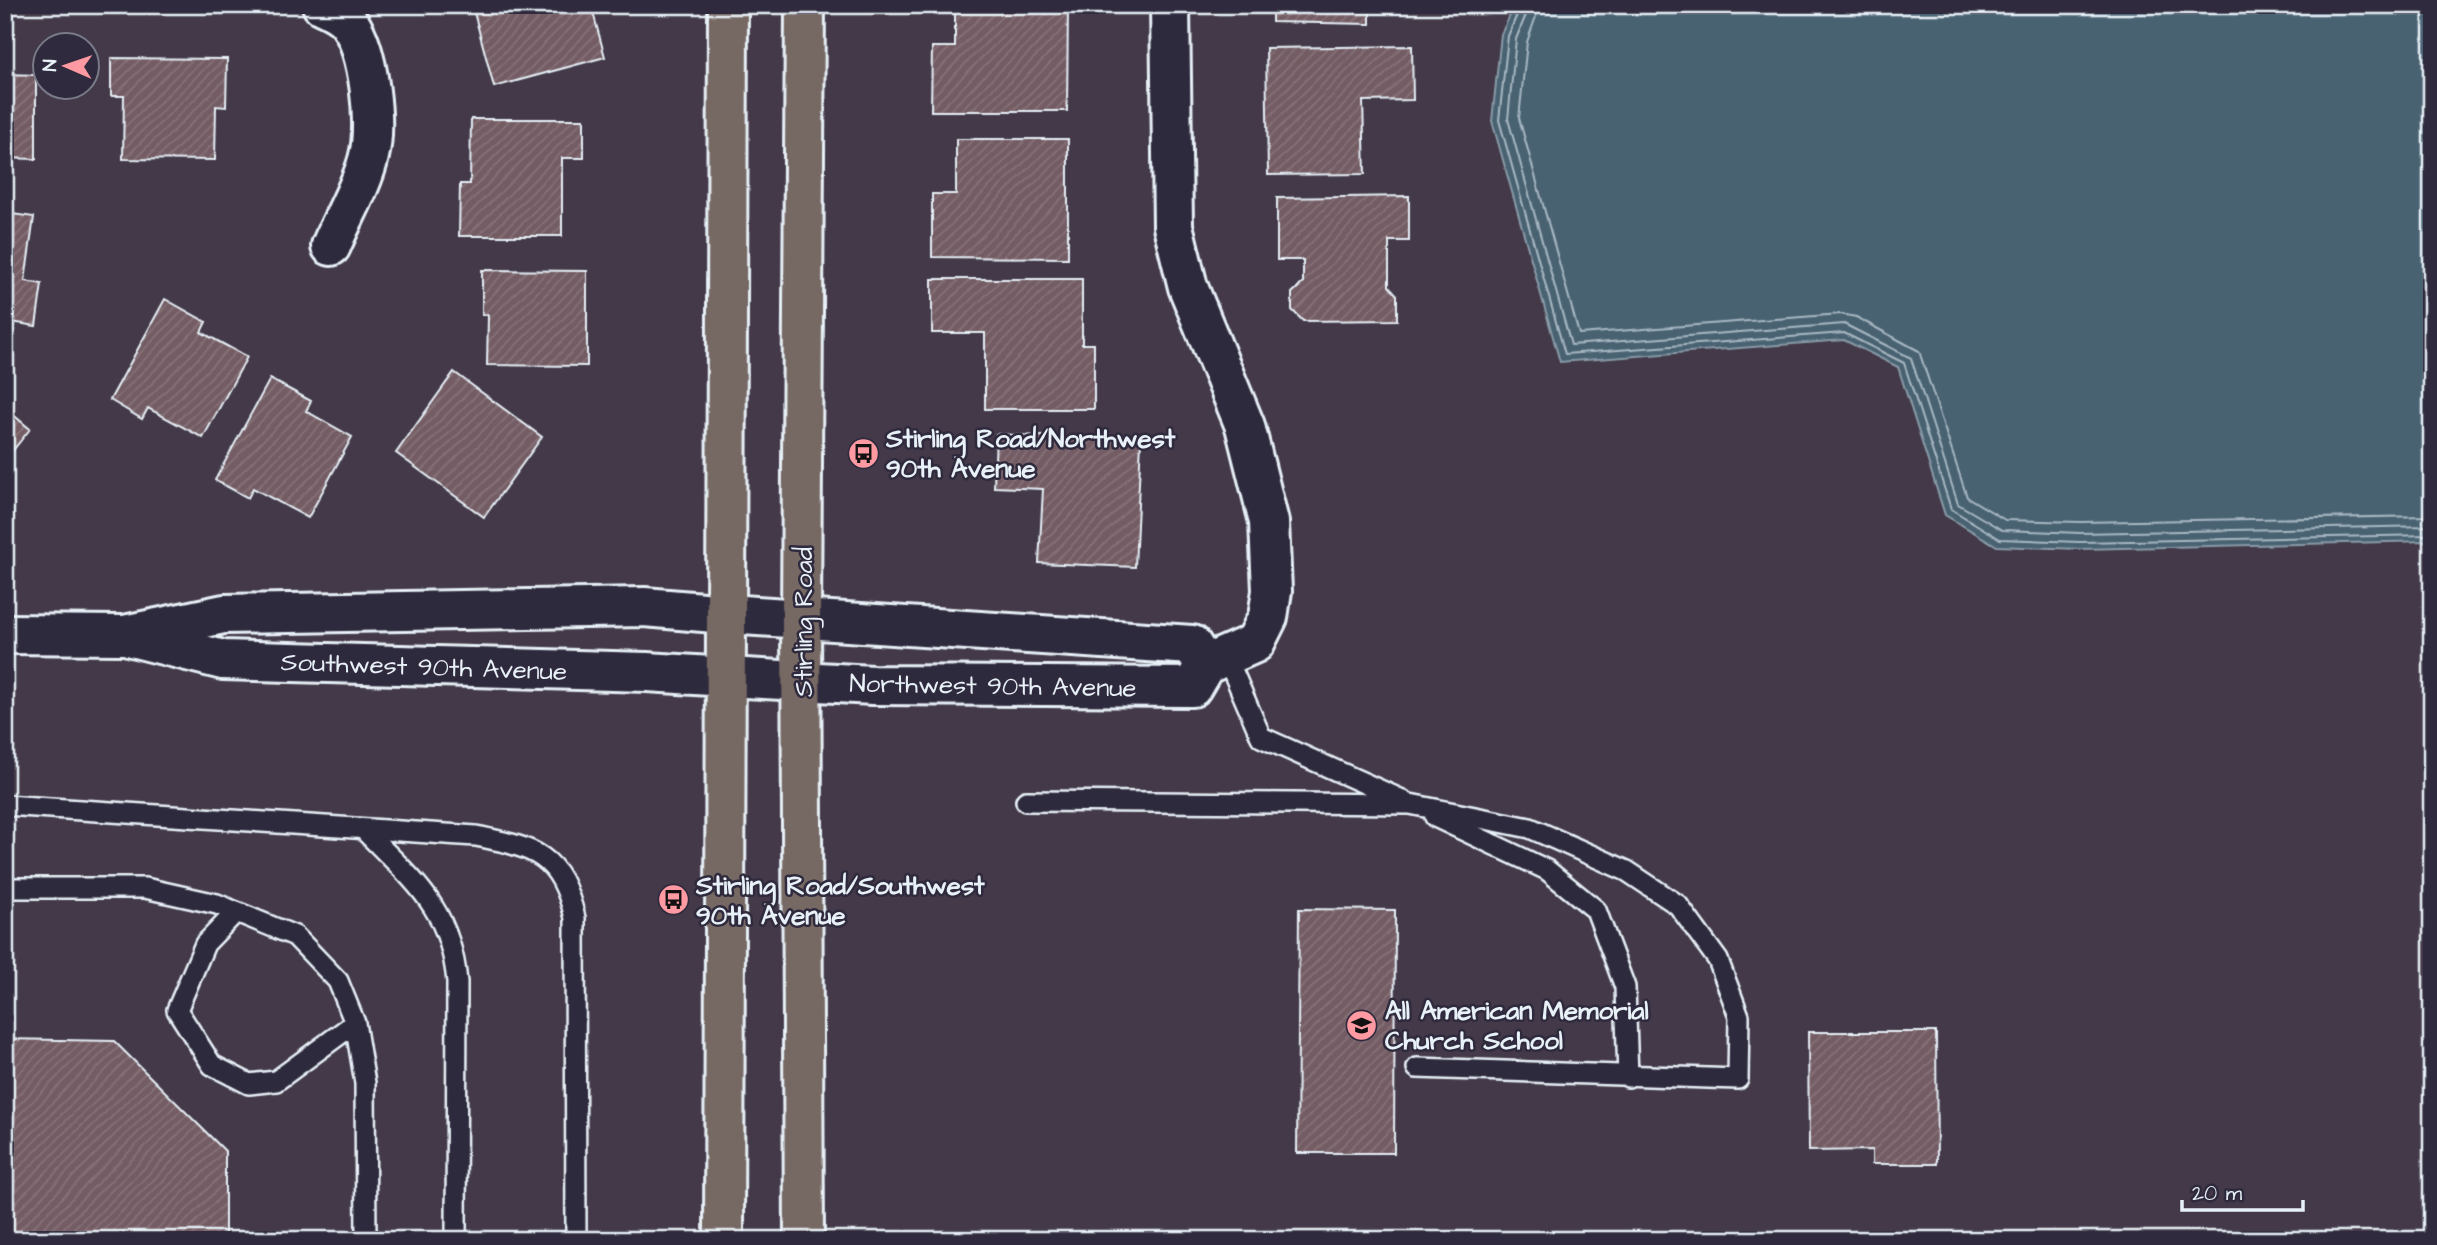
<svg xmlns="http://www.w3.org/2000/svg" width="2437" height="1245" font-family="'Architects Daughter',sans-serif">
	<style>
		.water { fill: #496272; stroke: #899ba8; stroke-width: 2 }
		.lines { fill: none; stroke-linecap: round; stroke-linejoin: round }
		.shore { stroke: #a8b8c2; stroke-width: 2 }
		.building { fill: url(#building-hatch); stroke: #e8f1f8; stroke-width: 2 }
		.lane-casing { stroke: #e8f1f8; stroke-width: 24 }
		.street-casing { stroke: #e8f1f8; stroke-width: 44 }
		.secondary-casing { stroke: #e8f1f8; stroke-width: 44 }
		.primary-casing { stroke: #e8f1f8; stroke-width: 44 }
		.lane { stroke: #2f2a3d; stroke-width: 19 }
		.street { stroke: #2f2a3d; stroke-width: 38 }
		.secondary { stroke: #2f2a3d; stroke-width: 38 }
		.primary { stroke: #766964; stroke-width: 38 }
		.labels { text-anchor: middle; stroke-width: 5; stroke-linejoin: round; paint-order: stroke }
		.poi-label { font-size: 26px; font-weight: bold; fill: #e8f1f8; stroke: #2f2a3d; text-anchor: start }
		.street-label { font-size: 26px; fill: #e8f1f8; stroke: #2f2a3d }
	</style>
	<defs>
		<pattern id="building-hatch" width="6" height="6" patternUnits="userSpaceOnUse" patternTransform="scale(1.75)"><rect width="6" height="6" fill="#735b63"/><path d="M-1 1l2-2M0 6l6-6M5 7l2-2" fill="none" stroke="#87737a"/></pattern>
	</defs>
	<rect width="100%" height="100%" fill="#433948"/>
	<filter id="ink" filterUnits="userSpaceOnUse"><feTurbulence type="fractalNoise" baseFrequency=".0143" numOctaves="2"/><feDisplacementMap in="SourceGraphic" scale="14" xChannelSelector="R" yChannelSelector="G"/><feConvolveMatrix kernelMatrix="1 2 1 2 8 2 1 2 1" color-interpolation-filters="sRGB"/></filter>
	<g filter="url(#ink)">
		<!-- water -->
		<path class="water" d="M1515 5H2432V541L2080 549 1997 546 1945 515 1898 367 1844 340 1560 362 1492 121 1501 34Z
			M1522 1233 1562 1240H1483L1487 1234Z"/>
		<g class="lines">
			<!-- shore -->
			<path class="shore" d="M1521 5 1508 36 1499 120 1565 354 1844 333 1904 363 1951 509 2000 539 2080 542 2432 535
				M1530 5 1516 39 1508 119 1571 345 1844 324 1911 358 1958 504 2002 530 2080 533 2432 526
				M1540 5 1527 42 1519 118 1579 334 1841 314 1856 317 1919 351 1967 497 2005 520 2080 522 2432 516"/>
		</g>
		<!-- building -->
		<path class="building" d="M472 5H591L605 57 494 87Z
			M955 5H1068L1067 111H931L932 47H955Z
			M1272 5H1370V24L1272 22Z
			M1412 46 1413 100 1363 101 1365 174 1268 175 1266 48Z
			M111 58 227 59 226 107 216 106 215 160 123 159 124 96H111Z
			M5 74 36 75V159L5 158Z
			M471 119H584V158H562V236H459L460 184H470Z
			M956 139H1068V258L932 257V194H956Z
			M1409 196V241H1389V286L1397 295V320L1303 321 1292 310V293L1303 283V260H1277V198Z
			M5 213 34 217 25 281 42 284 36 326 5 321Z
			M482 270 587 271V366L487 365 488 315H482Z
			M932 279H1082V344H1094V409H985V333H932Z
			M165 299 206 322 201 332 247 357 203 438 148 408 142 419 110 400Z
			M454 372 542 437 484 517 396 453Z
			M270 379 311 401 306 411 352 437 308 518 253 488 248 498 215 480Z
			M5 408 30 429 6 459H5Z
			M996 434 1141 441 1135 567 1039 563 1043 489 994 487Z
			M1299 909 1395 910 1394 1153H1297Z
			M1808 1032H1936L1937 1164H1872V1150L1809 1151Z
			M5 1039 114 1041 225 1151V1240H5Z"/>
		<g class="lines">
			<defs>
				<path id="lane" d="M1227 658 1261 737 1402 800
					M1026 801 1410 804 1530 828 1627 871 1678 905 1718 960 1739 1016 1738 1079 1417 1068
					M5 805 476 836C536 848 560 854 575 918L576 1240
					M1435 817 1547 870 1596 910 1625 987 1628 1077
					M363 829C413 881 450 906 457 982L456 1240
					M5 888H145L217 904 295 936 338 981 355 1023 365 1083 366 1240
					M236 912 205 944 177 1010 212 1065 249 1084 276 1081 355 1023"/>
				<path id="street" d="M322 5C331 9 343 15 349 23 369 50 377 124 369 156 363 184 342 219 331 246
					M727 614 1192 645 1205 665
					M727 677 873 685 1192 687 1205 665 1255 643 1268 617 1272 591 1269 522 1245 426 1188 287 1173 226 1170 5"/>
				<path id="secondary" d="M5 634 124 635 224 614 644 607 727 614
					M132 637 223 660 647 672 727 677"/>
				<path id="primary" d="M724 1240 728 5
					M804 1240 801 617 805 5"/>
			</defs>
			<!-- lane casing -->
			<use href="#lane" class="lane-casing"/>
			<!-- street casing -->
			<use href="#street" class="street-casing"/>
			<!-- secondary casing -->
			<use href="#secondary" class="secondary-casing"/>
			<!-- primary casing -->
			<use href="#primary" class="primary-casing"/>
			<!-- lane -->
			<use href="#lane" class="lane"/>
			<!-- street -->
			<use href="#street" class="street"/>
			<!-- secondary -->
			<use href="#secondary" class="secondary"/>
			<!-- primary -->
			<use href="#primary" class="primary"/>
		</g>
	</g>
	<!-- icons -->
	<defs>
		<symbol id="bus-disc" viewBox="-11 -11 22 22"><circle r="9.5" fill="#ff9aa2" stroke="#2f2a3d"/><path d="M-5-6H5V4H4V6H2V4H-2V6H-4V4H-5ZM-3.5-4V0h7V-4ZM-3.5 1.2v1.5H-2V1.2ZM2 1.2v1.5H3.5V1.2Z" fill="#111"/></symbol>
		<symbol id="school-disc" viewBox="-11 -11 22 22"><circle r="9.5" fill="#ff9aa2" stroke="#2f2a3d"/><path d="M0-5L7-2L0 1L-7-2ZM-4 1L0 2.5L4 1V4Q0 6-4 4Z" fill="#111"/></symbol>
	</defs>
	<g fill-rule="evenodd">
		<use href="#bus-disc" x="846" y="436" width="35" height="35"/>
		<use href="#bus-disc" x="656" y="882" width="35" height="35"/>
		<use href="#school-disc" x="1344" y="1008" width="35" height="35"/>
	</g>
	<g class="labels">
		<!-- poi labels -->
		<g class="poi-label">
			<text x="886" y="447">Stirling Road/Northwest<tspan x="886" dy="30">90th Avenue</tspan></text>
			<text x="696" y="894">Stirling Road/Southwest<tspan x="696" dy="30">90th Avenue</tspan></text>
			<text x="1385" y="1019">All American Memorial<tspan x="1385" dy="30">Church School</tspan></text>
		</g>
		<!-- street labels -->
		<g class="street-label">
			<text transform="translate(803 622) rotate(-90)" y="9">Stirling Road</text>
			<text transform="translate(424 666) rotate(2)" y="9">Southwest 90th Avenue</text>
			<text transform="translate(993 685) rotate(1)" y="9">Northwest 90th Avenue</text>
		</g>
	</g>
	<!-- margin -->
	<rect width="2437" height="1245" fill="none" stroke="#2f2a3d" stroke-width="28"/>
	<rect x="14" y="14" width="2409" height="1217" fill="none" stroke="#e8f1f8" stroke-width="2.5" filter="url(#ink)"/>
	<!-- north arrow -->
	<g transform="translate(66 66) rotate(272)"><circle r="33" fill="#2f2a3d" stroke="#797a88" stroke-width="2"/>
	<path d="M0-5L12 26L0 18L-12 26Z" fill="#ff9aa2"/>
	<text y="-10" font-size="19" font-weight="bold" text-anchor="middle" fill="#e8f1f8">N</text>
	</g>
	<!-- scale -->
	<path d="M2182 1200v10h121v-10" fill="none" stroke="#e8f1f8" stroke-width="3.5"/>
	<text x="2192" y="1200" font-size="21" fill="#e8f1f8" stroke="#2f2a3d" stroke-width="5" paint-order="stroke">20 m</text>
</svg>
